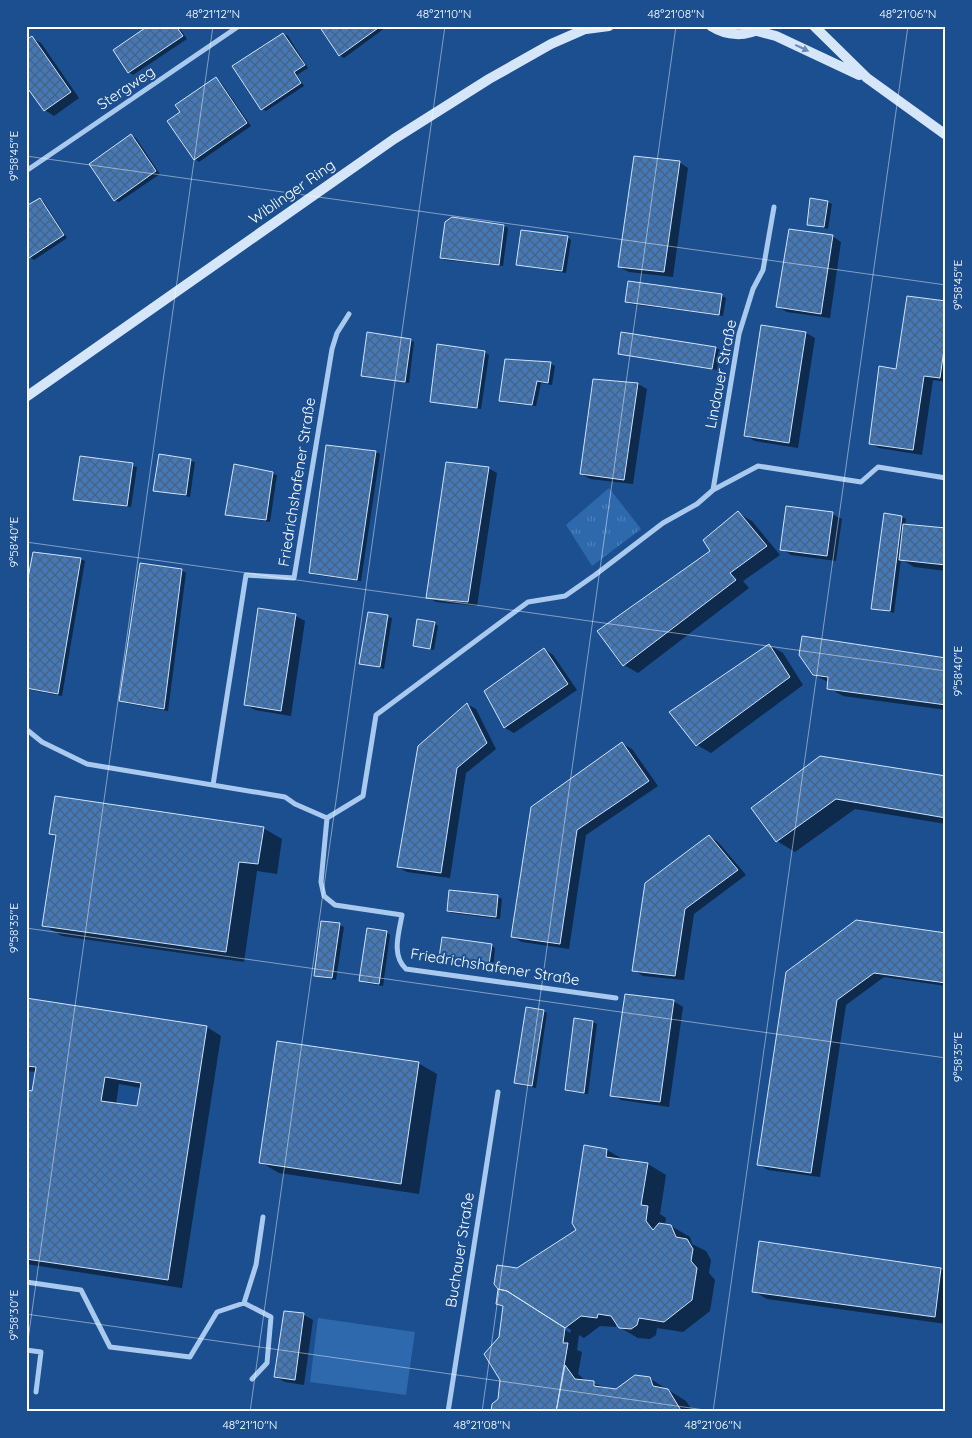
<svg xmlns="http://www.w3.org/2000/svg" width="972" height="1438" font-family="Quicksand,sans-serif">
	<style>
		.green { fill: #2e69ad }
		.park { fill: url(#park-tufts) }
		.shadow { fill: #0007; fill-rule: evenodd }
		.building { fill: url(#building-cross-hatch); stroke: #cfe3fa; fill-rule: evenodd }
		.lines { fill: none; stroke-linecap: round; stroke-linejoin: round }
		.street { stroke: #a9c9ee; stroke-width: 5 }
		.secondary { stroke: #d6e6fa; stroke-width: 10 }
		.oneway { fill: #668bba }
		.ticks { fill: none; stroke: #fff; stroke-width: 1; stroke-opacity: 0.45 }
		.labels { text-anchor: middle; stroke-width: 4; stroke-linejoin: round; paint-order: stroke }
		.street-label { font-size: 15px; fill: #fff; stroke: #1b4f8f }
		.neatline { fill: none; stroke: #fff; stroke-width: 2 }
		.ticks-label { font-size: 12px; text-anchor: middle; fill: #fff }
	</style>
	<defs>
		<pattern id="park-tufts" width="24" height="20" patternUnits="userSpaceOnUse" patternTransform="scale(1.25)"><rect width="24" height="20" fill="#2e69ad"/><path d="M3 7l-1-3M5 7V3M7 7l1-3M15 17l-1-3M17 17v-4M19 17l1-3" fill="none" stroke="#4d80b9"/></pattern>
		<pattern id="building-cross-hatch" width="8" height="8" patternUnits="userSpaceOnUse" patternTransform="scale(1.25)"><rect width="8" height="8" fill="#4478b7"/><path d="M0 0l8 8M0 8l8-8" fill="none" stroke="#486282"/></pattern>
	</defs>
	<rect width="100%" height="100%" fill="#1b4f8f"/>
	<!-- green -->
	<path class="green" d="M318 1318 415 1332 406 1395 310 1382Z"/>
	<!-- park -->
	<path class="park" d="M609 488 641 529 592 566 566 525Z"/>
	<!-- shadow -->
	<path class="shadow" d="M151 26H178L187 39 133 75 129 72Z
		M322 26H384L385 28 344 58 339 55Z
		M284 34 288 36 308 68 297 75 304 86 266 111 262 109Z
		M32 38 41 43 79 98 54 116 45 110Z
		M216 79 220 81 251 126 199 162 195 159 181 113Z
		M132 136 136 138 160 174 119 202 115 200Z
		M679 162 688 168 673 277 629 272 619 267Z
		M40 199 44 202 67 238 34 260 30 257Z
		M827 202 832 204 828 229 808 224Z
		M504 226 508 228 503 266 445 260 441 258Z
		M832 236 841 242 830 318 787 312 778 307Z
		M567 237 571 240 566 273 517 265Z
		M722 296 726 298 723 316 630 304 626 301Z
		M946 302V382L933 380 922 455 879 448 870 443 898 370Z
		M806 333 815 338 798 448 755 441 746 436Z
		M410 340 414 342 409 383 362 375Z
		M716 348 720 350 717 370 619 354Z
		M485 353 489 355 481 409 431 401Z
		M551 364 555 366 552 385 541 383 536 406 505 403 501 401Z
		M638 384 647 389 633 484 590 479 581 474Z
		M376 452 380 454 361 581 315 575 311 572Z
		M160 455 195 462 190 497 154 490Z
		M81 457 137 467 131 507 79 501 75 499Z
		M235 466 277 475 270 522 227 514Z
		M488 468 497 473 477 606 436 602 427 597Z
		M738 513 752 521 780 555 743 581 749 588 638 673 624 665 599 631 712 551Z
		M832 514 842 519 836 561 791 555 782 549Z
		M885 515 902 517 906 519 905 526 946 530V571L914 567 901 559 894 613 873 608Z
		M80 559 85 561 62 696 26 689V596Z
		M181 570 186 573 168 711 125 703 121 701Z
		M369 613 392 618 384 669 361 663Z
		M296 616 305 621 291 716 255 710 246 705Z
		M434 623 438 626 434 650 414 645Z
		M769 645 783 653 803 685 711 753 697 745Z
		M544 649 553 655 577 690 514 733 505 728 485 691Z
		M946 660V710L843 696 829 688 828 682 813 674Z
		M467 704 476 709 496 749 466 773 450 878 407 872 398 867Z
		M623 744 632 749 658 786 586 835 569 949 522 942 513 937Z
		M946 777V824L855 809 795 852 777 841 753 808Z
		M263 828 282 839 277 874 257 871 244 962 62 936 43 925 56 837 51 834Z
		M709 837 718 842 746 875 694 914 684 980 643 976 634 970Z
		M451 891 498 897 502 899 500 919 452 913 448 911Z
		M339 925 344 927 336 980 320 977 315 975Z
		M386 932 390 935 383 986 365 983 361 981Z
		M946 934V986L884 977 846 1005 820 1177 768 1170 758 1164 787 972Z
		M491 945 495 948 493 967 440 957Z
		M26 1000 207 1027 221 1036 182 1288 26 1264V1091L34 1093 37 1072 26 1071ZM119 1084 141 1088 138 1108 116 1104Z
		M673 1001 683 1007 669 1107 621 1100 612 1095Z
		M543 1011 547 1013 536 1088 520 1085 516 1083Z
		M593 1022 597 1024 588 1094 571 1092 567 1090Z
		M418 1063 437 1074 419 1194 279 1173 260 1162Z
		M585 1146 607 1150 626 1161 648 1164 666 1175 660 1214 666 1218 665 1225 671 1226 690 1237 692 1244 706 1251 711 1260 709 1273 715 1280 710 1311 683 1332 657 1328 656 1335 650 1339 638 1338 619 1327 616 1322V1327L600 1326 584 1338 579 1335 577 1350 582 1352 578 1374 586 1381 617 1391 649 1378 686 1401 693 1412H492L499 1400 502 1379 500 1338 504 1307 498 1303 518 1269 578 1230ZM519 1300H524L571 1330 570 1333Z
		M760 1242 941 1269 946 1272V1324L767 1299 753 1291Z
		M285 1312 304 1315 313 1320 304 1385 285 1382 276 1377Z"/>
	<!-- building -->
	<path class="building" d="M148 26H176L183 36 128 73 113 50Z
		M321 26H381L339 56 321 29Z
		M283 33 305 65 294 72 301 83 261 110 232 66Z
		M32 36 71 92 44 111 26 86V40Z
		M216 77 247 123 194 160 167 121 180 112 175 105Z
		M131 134 156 171 114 201 89 164Z
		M634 156 680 161 664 272 618 267Z
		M40 198 64 235 29 258 26 254V206Z
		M810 198 828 201 824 227 807 225Z
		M452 217 504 225 499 265 440 258 445 222Z
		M789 229 833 235 821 314 776 307Z
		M521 230 568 236 562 271 516 265Z
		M628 281 722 294 719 315 625 302Z
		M907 296 946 301V335L940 378 924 376 913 450 869 444 879 366 896 369Z
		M761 325 806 332 789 443 744 436Z
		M367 332 411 339 405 382 361 376Z
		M621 332 716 347 712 369 618 354Z
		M437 344 485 351 477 408 430 402Z
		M505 359 551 362 548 383 537 381 532 405 499 401Z
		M593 379 638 383 624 480 580 474Z
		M326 445 376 451 357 580 309 573Z
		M159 454 191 459 186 495 153 491Z
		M80 456 133 463 127 506 73 500Z
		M446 462 489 467 468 602 426 598Z
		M234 464 273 472 266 520 225 515Z
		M786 506 833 512 827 556 780 550Z
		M738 511 767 546 730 573 736 580 623 666 597 631 710 551 703 540Z
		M884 513 902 516 890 611 871 609Z
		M903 524 946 528V565L899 560Z
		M33 552 81 558 58 694 26 688V588Z
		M140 563 182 569 164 709 119 701Z
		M258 608 296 614 281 711 244 705Z
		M368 612 388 615 380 667 359 664Z
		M417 619 435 622 430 649 413 646Z
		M802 636 946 658V705L827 689 828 677 813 675 799 655Z
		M769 644 790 677 696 746 669 712Z
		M544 648 568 684 504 728 484 691Z
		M467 703 487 743 457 768 441 873 397 867 418 746Z
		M622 742 649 781 577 830 560 944 511 937 531 807Z
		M820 756 946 776V818L836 799 776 842 751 808Z
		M55 796 264 827 258 864 239 862 226 952 42 926 56 835 49 834Z
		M709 835 738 870 685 909 675 976 632 971 645 883Z
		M449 890 498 895 496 917 447 911Z
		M856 920 946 933V983L874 973 837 1000 811 1173 757 1165 786 972Z
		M321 921 340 923 332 978 314 976Z
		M367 928 387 931 379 984 359 981Z
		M442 937 492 944 489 965 439 958Z
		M625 994 674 1000 660 1102 610 1096Z
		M26 998 207 1026 168 1280 26 1259V1090L32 1091 36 1067 26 1066ZM105 1077 141 1083 137 1106 101 1101Z
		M526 1007 544 1010 532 1086 514 1083Z
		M574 1018 593 1021 584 1093 565 1090Z
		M277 1041 419 1062 401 1184 259 1163Z
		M584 1145 607 1149 606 1157 648 1163 641 1205 648 1206 646 1221 653 1230 659 1223 671 1225 676 1237 687 1239 693 1249 691 1261 697 1268 692 1300 664 1322 639 1318 637 1325 631 1329 619 1328 611 1316 598 1314 597 1318 581 1316 565 1328 507 1291 498 1289 494 1284 497 1265 517 1268 576 1230 572 1223Z
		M759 1241 941 1268 935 1317 752 1292Z
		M498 1289 507 1291 565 1328 563 1343H568L556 1412H491L492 1404 498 1399 500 1380 484 1354 499 1337 503 1306 496 1304Z
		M284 1311 304 1313 295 1380 274 1377Z
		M565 1365 575 1379 594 1381V1386L616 1389 635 1375 650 1377 653 1386 668 1389 682 1412H556Z"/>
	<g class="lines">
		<!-- street -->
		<path class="street" d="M26 171 239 26
			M713 490 739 334 753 289 763 270 774 207
			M26 729 42 742 87 764 285 797 295 804 327 818
			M213 785 246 575 294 578 332 349 337 333 349 314
			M327 818 363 796 376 715 528 602 565 596 595 575 663 523 697 504 713 490 758 466 861 482 878 467 946 478
			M327 818 321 882 324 896 335 905 402 915C399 933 391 955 406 969L616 998
			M26 1282 81 1290 110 1347 190 1357 217 1312 244 1303
			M26 1350 41 1352 36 1392
			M252 1379 267 1363 271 1317 244 1303 256 1265 263 1217
			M448 1412 498 1092"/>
		<!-- secondary -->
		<path class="secondary" d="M711 26C727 36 745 37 762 28
			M814 26 867 78 946 135
			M586 29 609 26
			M757 31 776 36 859 75
			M26 397 394 139 489 79 551 44 592 26"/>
	</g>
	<!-- one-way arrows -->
	<defs><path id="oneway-solid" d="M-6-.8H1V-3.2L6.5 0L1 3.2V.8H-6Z" transform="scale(1.25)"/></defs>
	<use class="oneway" href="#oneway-solid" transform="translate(802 48) rotate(25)"/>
	<!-- ticks -->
	<path class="ticks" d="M26 156 946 285M26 542 946 671M26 928 946 1058M26 1314 719 1412M26 1354 213 26M250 1412 445 26M482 1412 676 26M713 1412 908 26M945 1412 946 1406"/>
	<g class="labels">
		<!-- street labels -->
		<g class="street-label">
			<text transform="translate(126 88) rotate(-34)" y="5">Stergweg</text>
			<text transform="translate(292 192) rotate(-35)" y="5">Wiblinger Ring</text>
			<text transform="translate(721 374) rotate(-79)" y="5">Lindauer Straße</text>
			<text transform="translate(297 482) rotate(-81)" y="5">Friedrichshafener Straße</text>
			<text transform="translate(495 967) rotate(9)" y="5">Friedrichshafener Straße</text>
			<text transform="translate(460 1250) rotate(-81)" y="5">Buchauer Straße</text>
		</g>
	</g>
	<!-- border -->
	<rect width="972" height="1438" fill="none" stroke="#1b4f8f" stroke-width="55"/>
	<rect x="28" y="28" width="916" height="1382" class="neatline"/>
	<g class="ticks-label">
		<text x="213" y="18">48°21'12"N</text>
		<text x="444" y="18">48°21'10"N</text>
		<text x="676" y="18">48°21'08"N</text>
		<text x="908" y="18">48°21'06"N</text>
		<text transform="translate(14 156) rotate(-90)" y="4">9°58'45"E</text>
		<text transform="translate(958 285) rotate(-90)" y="4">9°58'45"E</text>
		<text transform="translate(14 542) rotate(-90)" y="4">9°58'40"E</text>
		<text transform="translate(958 671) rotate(-90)" y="4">9°58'40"E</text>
		<text transform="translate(14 928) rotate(-90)" y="4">9°58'35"E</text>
		<text transform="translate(958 1057) rotate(-90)" y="4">9°58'35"E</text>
		<text transform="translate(14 1315) rotate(-90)" y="4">9°58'30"E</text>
		<text x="250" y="1429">48°21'10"N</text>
		<text x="482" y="1429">48°21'08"N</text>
		<text x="713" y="1429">48°21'06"N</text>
	</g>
</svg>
